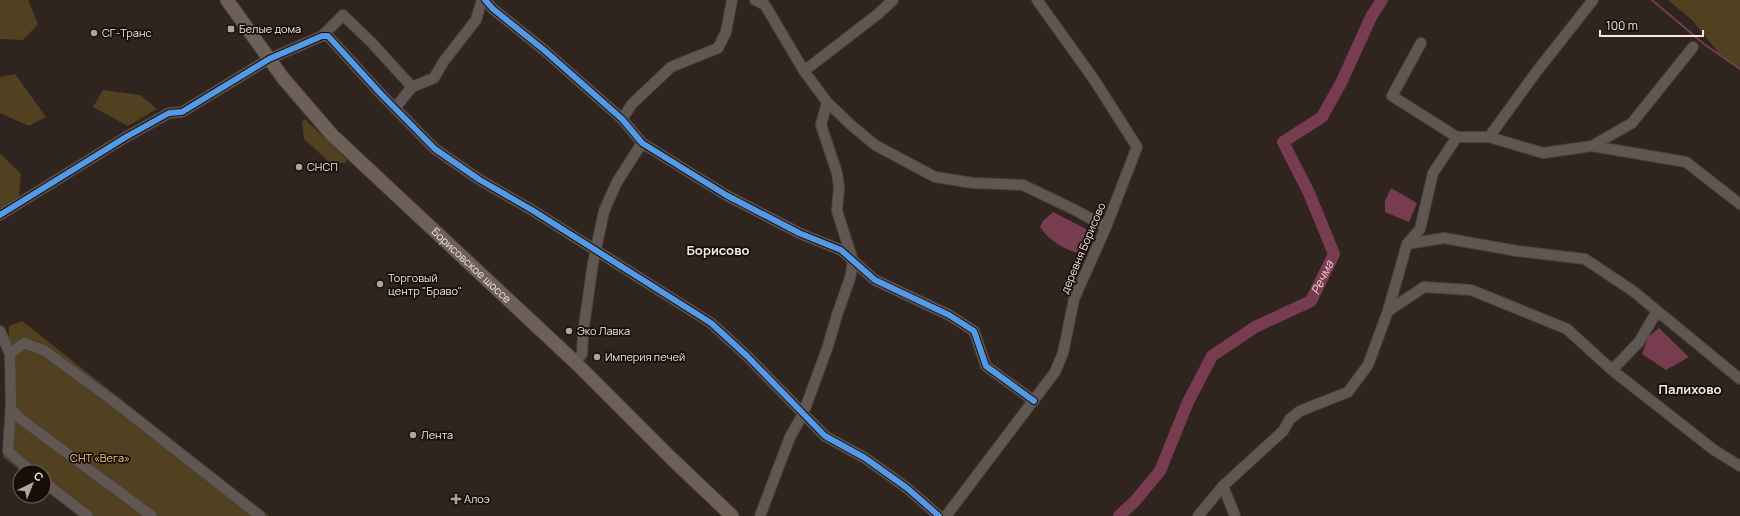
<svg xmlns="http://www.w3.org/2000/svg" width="1740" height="516" font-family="Manrope,sans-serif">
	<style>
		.green { fill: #514120 }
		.water { fill: #773c4f }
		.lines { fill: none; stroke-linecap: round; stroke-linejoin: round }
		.stream { stroke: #773c4f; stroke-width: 2 }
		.river { stroke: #773c4f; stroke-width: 12 }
		.minor-casing { stroke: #4c413d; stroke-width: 12 }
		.major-casing { stroke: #4c413d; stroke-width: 15 }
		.minor { stroke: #605652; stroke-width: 10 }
		.major { stroke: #6d6057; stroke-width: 13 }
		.cycleway-casing { stroke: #170d09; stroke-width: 8 }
		.cycleway { stroke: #5399e6; stroke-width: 6 }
		.poi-dot { fill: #b1a39d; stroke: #170d09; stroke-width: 1.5 }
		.labels { text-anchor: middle; stroke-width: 3.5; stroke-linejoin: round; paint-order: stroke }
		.poi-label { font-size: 11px; fill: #f7e7e1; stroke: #170d09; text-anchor: start }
		.street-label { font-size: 11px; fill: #f7e7e1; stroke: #170d09 }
		.park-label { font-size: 11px; fill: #f5cc6f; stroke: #170d09 }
		.water-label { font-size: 12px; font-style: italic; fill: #f4cbd6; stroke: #170d09 }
		.quarter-label { font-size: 13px; font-weight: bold; fill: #f7e7e1; stroke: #170d09 }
	</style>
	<rect width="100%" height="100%" fill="#30241e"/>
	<!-- green -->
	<path class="green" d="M0 0H28L38 24 23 40 0 39Z
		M1668 0H1740V69L1722 57 1692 20Z
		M15 74 46 117 29 126 0 113V77Z
		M103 90 140 95 157 109 128 126 93 107Z
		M305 119 347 160 346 163 329 162 304 139 302 122Z
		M0 153 21 174 19 196 0 209Z
		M22 321 269 516H81L44 488V472H22L3 457 9 326Z"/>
	<!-- water -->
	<path class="water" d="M1391 188 1417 203 1409 222 1385 212V201Z
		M1053 212 1094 233 1084 255C1066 250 1051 243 1040 227L1043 221Z
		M1659 328 1689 357 1666 370 1642 354 1648 337Z"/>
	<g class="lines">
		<!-- stream -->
		<path class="stream" d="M1652 0 1704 44 1740 69"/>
		<!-- river -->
		<path class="river" id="s1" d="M1119 516 1135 501 1160 471 1188 402 1212 356 1255 327 1311 301 1334 254 1309 193 1283 142 1322 117 1341 83 1371 17 1382 0"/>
		<defs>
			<path id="minor" d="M485 0 493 9 544 50 622 119 642 143 726 195 799 233 841 250 875 280 949 315 974 331 986 366 1034 401
				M755 0 765 5 804 71 827 102 851 125 875 145 935 177 973 183 1023 185 1075 210 1106 227
				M322 36 343 15 372 43 412 87
				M1421 43 1392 96 1457 137H1489L1543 153 1592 146 1686 162 1740 204
				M804 71 878 14 893 0
				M395 108 412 87 434 78 444 61 476 20 482 0
				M622 119 632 104 671 67 718 48 726 32 732 0
				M1489 137 1537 71 1593 0
				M1592 146 1632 123 1693 47
				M0 215 126 137 169 113 182 112 269 59 322 36H328L381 94 435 149 480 180 532 210 711 323 747 356 825 436 865 458 907 488 939 516
				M1407 244 1444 238 1517 251 1585 259 1633 291 1740 379
				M1388 311 1424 287 1471 290 1567 329 1612 370 1714 450 1740 466
				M0 331 10 354 11 405 8 451 32 472
				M10 354 24 343 45 351 112 400 260 516
				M575 362 582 354 583 333 593 263 604 211 617 182 642 143
				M1612 370 1639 342 1657 311
				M11 409 22 420 152 516
				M44 482 88 516
				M1223 486 1235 516
				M760 516 790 437 803 414 828 346 837 315 850 278 853 261 837 211 839 187 837 173 821 125 827 102
				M946 516 1055 372 1063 353 1074 299 1106 227 1137 147 1093 78 1037 0
				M1198 516 1223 486 1283 431 1290 419 1300 411 1348 392 1368 365 1388 311 1407 244 1420 229 1433 173 1457 137"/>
			<g id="major">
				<path id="s2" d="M227 0 283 78 332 135 575 362 672 459 732 516"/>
			</g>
		</defs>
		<!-- minor casing -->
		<use href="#minor" class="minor-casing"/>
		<!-- major casing -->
		<use href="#major" class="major-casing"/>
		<!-- minor -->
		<use href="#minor" class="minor"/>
		<!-- major -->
		<use href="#major" class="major"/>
		<defs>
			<path id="cycleway" d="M485 0 493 9 544 50 622 119 642 143 726 195 799 233 841 250 875 280 949 315 974 331 986 366 1034 401
				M0 215 126 137 169 113 182 112 269 59 322 36H328L381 94 435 149 480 180 532 210 711 323 747 356 825 436 865 458 907 488 939 516"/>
		</defs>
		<!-- cycleway casing -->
		<use href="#cycleway" class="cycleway-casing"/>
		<!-- cycleway -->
		<use href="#cycleway" class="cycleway"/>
	</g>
	<!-- markers -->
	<g class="poi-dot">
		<rect x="227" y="25" width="8" height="8" rx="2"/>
		<circle cx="94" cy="33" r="4"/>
		<circle cx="299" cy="167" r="4"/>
		<circle cx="380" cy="284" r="4"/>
		<circle cx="569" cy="331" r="4"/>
		<circle cx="597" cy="357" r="4"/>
		<circle cx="413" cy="435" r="4"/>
		<path d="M454 493h4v4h4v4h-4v4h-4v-4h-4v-4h4z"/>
	</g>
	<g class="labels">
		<!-- poi labels -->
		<g class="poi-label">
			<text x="239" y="33">Белые дома</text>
			<text x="102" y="37">СГ-Транс</text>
			<text x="307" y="171">СНСП</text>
			<text x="388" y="282">Торговый<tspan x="388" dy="13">центр "Браво"</tspan></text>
			<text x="577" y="335">Эко Лавка</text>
			<text x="605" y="361">Империя печей</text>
			<text x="421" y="439">Лента</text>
			<text x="464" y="503">Алоэ</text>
		</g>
		<!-- street labels -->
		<g class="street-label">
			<text transform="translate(1083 248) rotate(-67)" y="4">деревня Борисово</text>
			<text dy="4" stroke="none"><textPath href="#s2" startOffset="362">Борисовское шоссе</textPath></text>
		</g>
		<!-- park labels -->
		<g class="park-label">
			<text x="100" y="462">СНТ «Вега»</text>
		</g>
		<!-- water labels -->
		<g class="water-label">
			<text dy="4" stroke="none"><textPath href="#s1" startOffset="327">Речма</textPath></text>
		</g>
		<!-- quarter labels -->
		<g class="quarter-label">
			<text x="718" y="255">Борисово</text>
			<text x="1690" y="394">Палихово</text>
		</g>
	</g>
	<!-- north arrow -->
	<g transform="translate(32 484) rotate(43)"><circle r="19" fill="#170d09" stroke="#71645f"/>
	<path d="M0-3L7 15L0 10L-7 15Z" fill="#b1a39d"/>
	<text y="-6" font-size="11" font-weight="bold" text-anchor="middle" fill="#f7e7e1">С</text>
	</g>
	<!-- scale -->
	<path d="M1600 30v6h103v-6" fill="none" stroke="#f7e7e1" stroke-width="2"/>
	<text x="1606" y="30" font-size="12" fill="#f7e7e1" stroke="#170d09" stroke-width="3" paint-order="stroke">100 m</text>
</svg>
